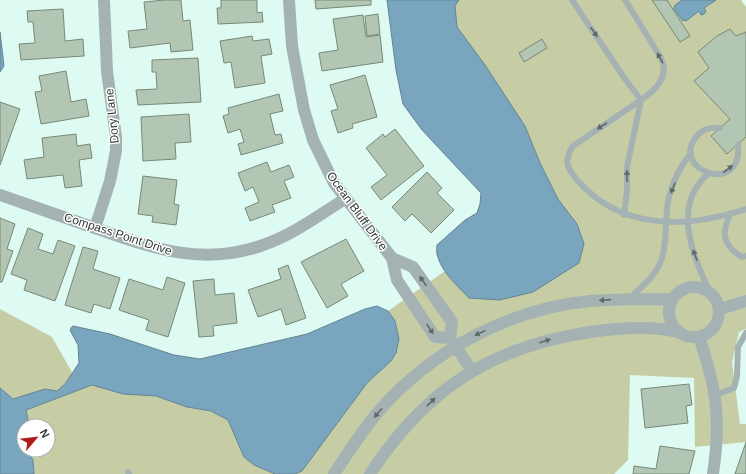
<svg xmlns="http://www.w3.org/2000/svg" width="746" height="474" font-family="Helvetica,sans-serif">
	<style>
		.green { fill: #c6cda5; fill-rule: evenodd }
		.water { fill: #7aa5be; stroke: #638595 }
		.building { fill: #b3c6b3; stroke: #778977 }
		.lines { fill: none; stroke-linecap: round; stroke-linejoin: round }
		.lane { stroke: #a5b2b4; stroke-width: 6 }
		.street { stroke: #a5b2b4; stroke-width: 12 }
		.oneway { fill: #5e6968 }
		.labels { text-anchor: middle; stroke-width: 3; stroke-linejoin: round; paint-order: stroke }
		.street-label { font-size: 12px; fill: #2e3936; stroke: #fff }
	</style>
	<rect width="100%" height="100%" fill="#ddfbf2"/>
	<!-- green -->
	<path class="green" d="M387 0H741L746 7V329L739 332 732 362 740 424H746V442L695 447 694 378 630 375 628 460 614 474H0V309L52 337 73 374C81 363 83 351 75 339 72 335 70 333 70 327L73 326 110 334 174 355 200 359 307 334 372 307 377 306 388 311 445 271 436 254 437 245 465 220 477 213 480 204 481 193 422 130 403 104 396 70ZM24 426H48V450H24Z"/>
	<!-- water -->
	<path class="water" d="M387 0H459L455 6 457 27 485 65 525 126 540 163 558 199 577 224 584 244 579 263 533 292 500 300 469 298C456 284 434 266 437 245L465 220 477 213 480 204 481 193 422 130 403 104 396 70Z
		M682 0H716L704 8 706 11 704 14 701 15 699 11 686 21 682 20 674 9 675 5Z
		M0 32 4 66 0 72Z
		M377 306 388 311 395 321 399 339 396 353 391 361 367 383 302 471 295 474H275L254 465 244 457 228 420 211 411 187 407 156 396 123 394 92 385 26 410 28 419 24 426V450H27L33 460 34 474H0V388L13 399 45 389 57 391 65 384 79 363 78 345 70 330 73 326 110 334 174 355 200 359 307 334 365 309Z"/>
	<!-- building -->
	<path class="building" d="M164 0H181L183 21 190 20 193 50 171 52 170 43 130 48 128 31 147 29 144 2Z
		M221 0H257V13L262 12 263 22 218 24 217 8H221Z
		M315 0H371V5L316 9Z
		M652 0H667L690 36 680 42Z
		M63 9 65 41 83 39 84 56 21 60 19 44 35 43 33 22H28L27 11Z
		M378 14 380 34 367 36 365 16Z
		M363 15 366 37 380 35 383 62 322 71 319 53 338 50 333 19Z
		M730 29 736 36 746 32V137L727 154 711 136 730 119 694 81 709 68 698 52 717 36Z
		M252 36 253 41 269 39 272 54 261 56 265 83 235 88 231 62 224 63 220 41Z
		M542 39 547 48 524 62 519 53Z
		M198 58 201 102 138 105 136 90 157 89 156 72H152V60Z
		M66 71 71 102 86 99 89 116 41 124 35 92 42 91 39 76Z
		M365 75 377 117 352 124 353 128 338 133 331 111 338 109 330 85Z
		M279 94 283 111 270 114 275 135 281 134 283 143 241 155 238 144 244 142 240 129 228 133 223 116 229 114 228 108Z
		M0 102 20 109 0 165Z
		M189 114 191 142 175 143 176 159 143 161 141 117Z
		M395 129 424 166 381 200 371 187 387 175 366 148 383 134 385 137Z
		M76 134 77 146 90 144 92 158 79 160 82 186 65 188 63 175 27 179 24 160 44 157 42 138Z
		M267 162 271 172 289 165 294 177 284 181 291 198 272 205 275 212 250 221 245 208 259 202 253 187 245 191 238 173Z
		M427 172 442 188 437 193 454 210 431 233 412 214 405 221 392 207Z
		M143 176 177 180 174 204 179 205 176 225 152 222 153 216 138 214Z
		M0 218 15 224 7 249 13 251 2 282H0Z
		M28 228 43 234 38 249 53 254 58 240 75 246 55 301 24 290 27 280 11 274Z
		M346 239 364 271 341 284 348 296 327 308 301 262Z
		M83 247 98 251 93 269 120 278 110 309 94 304 91 313 65 305Z
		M288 265 306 318 286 325 281 309 258 317 248 290 281 279 278 269Z
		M167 277 185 283 168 337 146 330 149 320 119 310 129 279 163 290Z
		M214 279 215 295 234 293 237 323 213 326 214 336 199 337 193 281Z
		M689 384 692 405 686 406 688 423 645 428 641 389Z
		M746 442V474H735Z
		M660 446 695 451 689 474H633L634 466 656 469Z"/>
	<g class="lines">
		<!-- lane -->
		<path class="lane" d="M572 0 625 79 641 100 573 146C563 161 567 168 578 181 622 231 687 228 746 209
			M720 128C710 127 702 129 696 137 670 171 743 196 738 145
			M708 174C671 206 693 254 709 291
			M624 215 627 191V167L641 100C656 90 670 76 661 58L625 0
			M730 215C721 233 723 246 742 257L746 256
			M630 298C642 286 657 275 662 258 668 238 664 216 669 197 673 182 681 165 691 153
			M715 395 734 388 737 376 738 347 746 333
			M128 472 129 474"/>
		<!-- street -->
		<path class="street" d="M289 0 292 46 304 110 313 140 334 183 392 258 397 280 435 337 450 338
			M0 195C32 206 63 217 95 228 152 248 202 267 263 245 293 235 319 215 345 199
			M95 228 110 181 116 151V137L107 71 104 0
			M392 258 413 267 452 322 450 338 472 371
			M669 312a25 25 0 1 1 50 0a25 25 0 1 1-50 0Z
			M720 309 746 301
			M699 337C717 389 721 420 713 474
			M334 474C348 453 361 432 378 412 431 351 508 309 590 301 617 299 644 299 672 299
			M370 474C425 390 490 347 590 332 618 328 650 325 678 332"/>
	</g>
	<!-- one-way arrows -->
	<defs><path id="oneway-solid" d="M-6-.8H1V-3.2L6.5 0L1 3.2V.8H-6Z"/></defs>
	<g class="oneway">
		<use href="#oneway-solid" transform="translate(594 32) rotate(55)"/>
		<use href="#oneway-solid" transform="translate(660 58) rotate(-119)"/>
		<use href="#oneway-solid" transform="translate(602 126) rotate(147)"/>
		<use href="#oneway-solid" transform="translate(728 169) rotate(-38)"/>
		<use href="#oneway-solid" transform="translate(627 176) rotate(-91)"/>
		<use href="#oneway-solid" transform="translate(673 188) rotate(112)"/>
		<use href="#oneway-solid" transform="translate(695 255) rotate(-110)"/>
		<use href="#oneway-solid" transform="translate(423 281) rotate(-125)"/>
		<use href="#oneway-solid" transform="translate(605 300) rotate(176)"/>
		<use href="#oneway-solid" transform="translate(430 329) rotate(56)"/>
		<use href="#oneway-solid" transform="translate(480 333) rotate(154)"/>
		<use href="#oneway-solid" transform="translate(545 341) rotate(-18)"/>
		<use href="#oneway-solid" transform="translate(431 402) rotate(-43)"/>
		<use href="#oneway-solid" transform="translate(378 413) rotate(131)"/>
	</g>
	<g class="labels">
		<!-- street labels -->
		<g class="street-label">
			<text transform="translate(112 116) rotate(-96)" y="4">Dory Lane</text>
			<text transform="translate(357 211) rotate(54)" y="4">Ocean Bluff Drive</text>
			<text transform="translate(118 234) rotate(18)" y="4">Compass Point Drive</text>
		</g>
	</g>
	<!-- north arrow -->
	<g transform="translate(36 438) rotate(62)"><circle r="19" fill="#ffffff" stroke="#abb0af"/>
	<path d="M0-3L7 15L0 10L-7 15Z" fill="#ae1c1e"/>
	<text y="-6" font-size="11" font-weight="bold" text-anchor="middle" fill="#2e3936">N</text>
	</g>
</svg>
